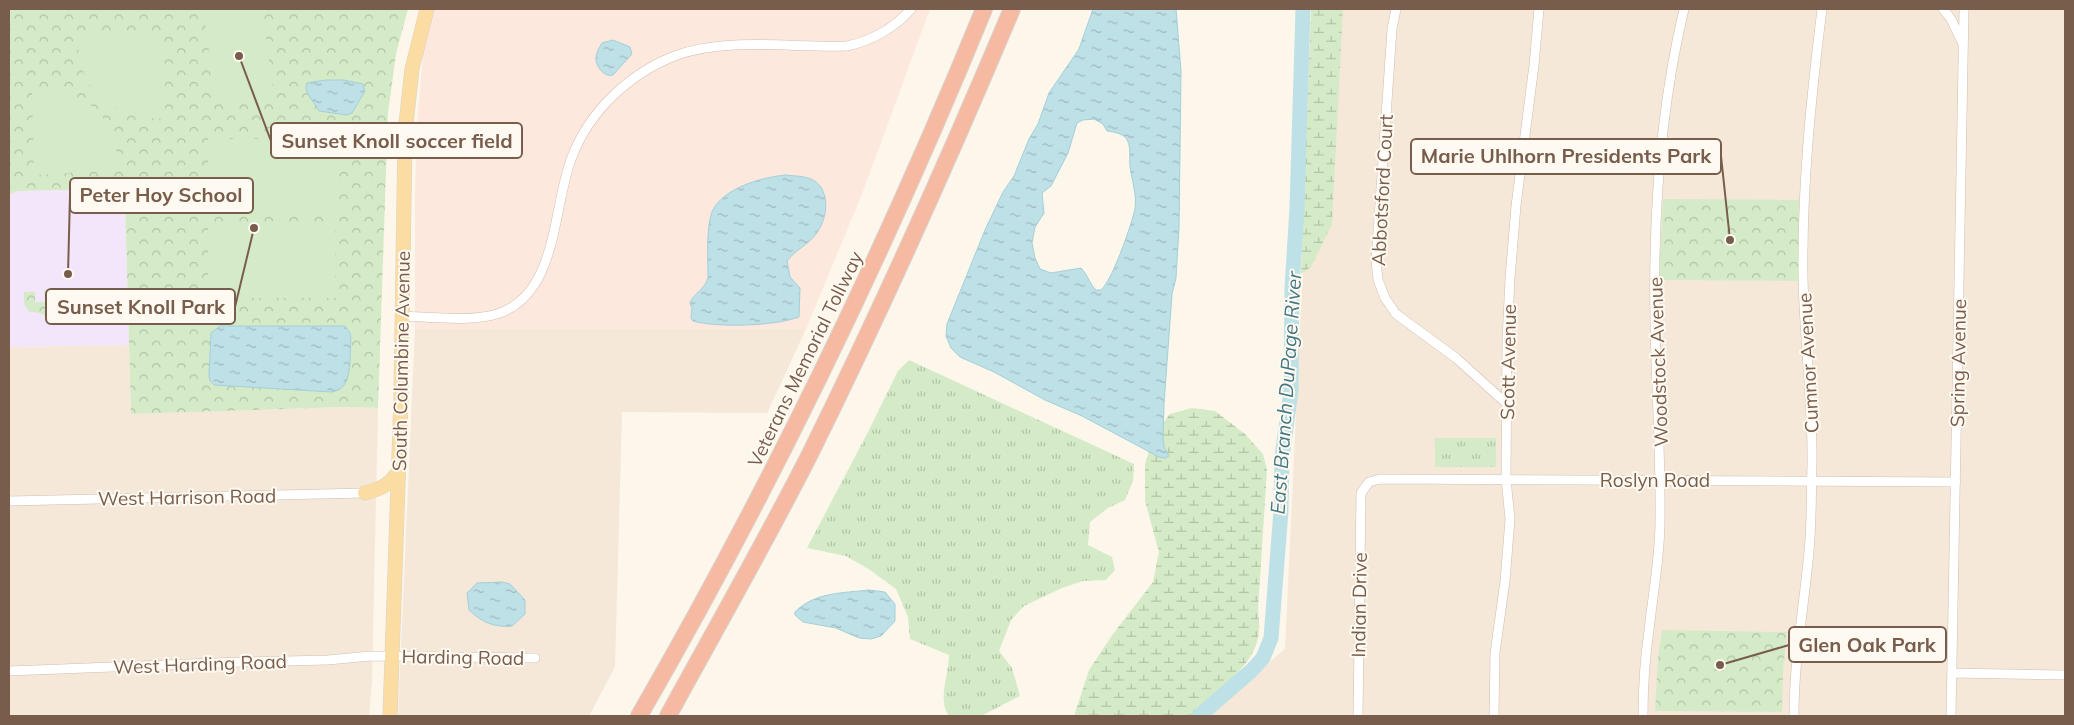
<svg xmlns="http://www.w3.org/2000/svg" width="2074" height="725" font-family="Mulish,sans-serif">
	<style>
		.residential { fill: #f5e8d8 }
		.commercial { fill: #fde8de }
		.education { fill: #f3e6fa }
		.grass { fill: url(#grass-tufts) }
		.wetland { fill: url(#wetland-marsh) }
		.park { fill: url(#park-crowns) }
		.pitch { fill: #d5ebc8 }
		.water { fill: url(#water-ripples); stroke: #a4cfd9; fill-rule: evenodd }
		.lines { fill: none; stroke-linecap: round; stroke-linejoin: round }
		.river { stroke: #bee0e7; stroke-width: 15 }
		.minor-casing { stroke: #d0beaf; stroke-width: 10 }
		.primary-casing { stroke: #d9d2cd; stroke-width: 15 }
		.motorway-casing { stroke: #d9d2cd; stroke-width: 18 }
		.minor { stroke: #fff; stroke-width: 9 }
		.primary { stroke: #fbdda3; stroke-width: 14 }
		.motorway { stroke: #f6baa2; stroke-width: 16 }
		.labels { text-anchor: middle; stroke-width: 4; stroke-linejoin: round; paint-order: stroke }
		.street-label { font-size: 19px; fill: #795d4c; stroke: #fffaf1 }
		.water-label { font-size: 20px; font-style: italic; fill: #437784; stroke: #fffaf1 }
		.leader { fill: none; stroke: #795d4c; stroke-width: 2 }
		.callout-dot { fill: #795d4c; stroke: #fffaf1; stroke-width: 2 }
		.callout { fill: #fffaf1; stroke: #795d4c; stroke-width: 2 }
		.callout-label { font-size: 20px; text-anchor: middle; font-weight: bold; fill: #795d4c }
	</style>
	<defs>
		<pattern id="grass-tufts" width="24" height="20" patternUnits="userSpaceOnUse" patternTransform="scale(1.25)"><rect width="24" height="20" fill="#d5ebc8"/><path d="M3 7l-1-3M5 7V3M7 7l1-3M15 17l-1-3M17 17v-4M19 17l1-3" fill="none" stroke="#b2c2a5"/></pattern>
		<pattern id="wetland-marsh" width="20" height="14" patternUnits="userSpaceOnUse" patternTransform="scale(1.25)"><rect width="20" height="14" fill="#d5ebc8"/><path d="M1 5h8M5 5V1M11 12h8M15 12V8" fill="none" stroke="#b2c2a5"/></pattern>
		<pattern id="park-crowns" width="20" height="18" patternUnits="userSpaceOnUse" patternTransform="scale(1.25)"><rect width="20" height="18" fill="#d5ebc8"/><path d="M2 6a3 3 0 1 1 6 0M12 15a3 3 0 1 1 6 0" fill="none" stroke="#b2c2a5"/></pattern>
		<pattern id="water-ripples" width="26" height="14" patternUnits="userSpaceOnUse" patternTransform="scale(1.25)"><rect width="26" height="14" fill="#bee0e7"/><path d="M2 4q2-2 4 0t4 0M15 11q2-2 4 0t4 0" fill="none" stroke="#9fb9bd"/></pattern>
	</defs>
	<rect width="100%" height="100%" fill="#fdf6ea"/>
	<!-- residential -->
	<path class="residential" d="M1315 9H2065V716H1206L1285 649Z
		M415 329H806L767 413 622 412 615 667 589 716H398Z
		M129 345 131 414 347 407 378 408 372 680 369 716H9V347Z"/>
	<!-- commercial -->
	<path class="commercial" d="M433 9H930L862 194 806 329H415V199L417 123 425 33Z"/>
	<!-- education -->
	<path class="education" d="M113 189 120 201 125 203 129 345 9 347V195L16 191Z"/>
	<!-- grass -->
	<path class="grass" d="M909 360 1134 464 1133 481 1125 500 1108 508 1090 522 1088 545 1112 557 1115 570 1106 580 1083 581 1062 588 1024 606 1011 620 999 651 1012 668 1020 696 981 716H949C937 700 949 674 949 655L910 639 908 617 896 589 870 570 846 556 807 548 869 430 898 371Z
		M1435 438H1496V467H1435Z"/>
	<!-- wetland -->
	<path class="wetland" d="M1311 9H1343L1332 224 1311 267 1301 274Z
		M1192 408 1215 411 1245 434 1263 454 1267 470 1258 610C1260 624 1260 640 1253 652 1241 675 1209 699 1190 716H1074L1089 670 1113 634 1153 582 1159 552 1145 501V464L1154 435 1170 414Z"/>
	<!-- park -->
	<path class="park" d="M9 9H408L396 54 388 113 378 408 347 407 131 414 125 203 117 197 113 189 17 191 9 195Z
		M1663 199 1799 200 1798 281 1659 280Z
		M44 290H57L64 299 65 313 56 319C45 317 40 311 29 312L24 304V292H35V302H45Z
		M1662 630 1787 632 1783 672 1782 712 1655 711 1658 658Z"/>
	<!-- pitch -->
	<path class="pitch" d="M256 9H262L274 96 217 104 204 15Z
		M158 32 164 38 165 119C108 117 80 94 77 35Z
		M32 88C87 90 115 113 119 169L40 175 34 170Z
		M208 139H337V215H208Z
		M208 222 335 223V298H208Z"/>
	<!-- water -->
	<path class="water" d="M1093 9H1176L1181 71 1179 228 1176 278 1172 294 1164 404 1163 438 1164 447 1169 456 1165 458 1159 457 1082 416 1045 400 994 372 960 357 951 348 946 336 947 324 985 230 1003 192 1014 176 1029 139 1038 124 1049 93 1079 49ZM1094 119 1103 124 1107 131C1114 132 1120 133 1125 137 1132 144 1129 158 1130 167 1132 181 1137 195 1135 209 1131 226 1113 279 1101 290H1096C1089 283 1088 275 1081 268L1051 273 1040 269 1035 258 1032 243 1035 227 1044 213 1042 193 1051 186 1068 153 1077 123 1083 120Z
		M613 40 630 47 632 54 613 75C605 78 595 66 596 58 596 53 599 48 602 43Z
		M326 80H344L363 84 365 91 352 113 347 115 319 111C315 103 306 95 306 87L307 83Z
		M786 175C794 176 806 176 813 180 832 191 827 220 816 234 808 245 795 250 787 261L790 277 800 288 799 317C775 326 718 328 693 321L691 318 692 308 690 303C694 293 705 289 708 278 708 261 706 227 712 212 722 188 763 177 786 175Z
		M220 326H345L350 333 351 340C349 357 354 389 332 392L214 385 210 381 209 376 211 333Z
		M502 582 510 584 525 600V614L512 626C495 628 481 622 469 610L467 593 477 583Z
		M869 590 885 592 895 604V621L881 636 871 639 859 638 836 628 803 622 795 615V612C814 592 844 593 869 590Z"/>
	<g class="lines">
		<!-- river -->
		<path class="river" d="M1199 716 1251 671 1263 658 1271 638 1281 511 1282 457 1291 391 1292 288 1297 208 1303 9"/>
		<defs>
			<path id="minor" d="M1396 9 1392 29 1376 261 1378 280 1385 298 1396 314 1456 358 1507 404
				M1943 9 1951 19 1962 42
				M403 316C431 317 470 322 497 314 559 294 552 207 572 157 590 110 630 73 677 55 729 37 793 48 847 46 871 41 895 28 911 9
				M9 501 365 493
				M9 671 241 662 328 660 370 656 535 658
				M1952 673 2065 675
				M1358 716 1361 493 1369 482 1380 479 1956 482
				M1494 716 1495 653 1505 581 1510 519 1506 479 1507 341 1510 278 1516 206 1534 65 1539 9
				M1643 716C1643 687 1645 658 1649 630 1653 593 1660 557 1660 521 1661 454 1656 387 1655 320 1653 217 1660 110 1684 9
				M1794 716C1794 659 1804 607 1809 551 1812 522 1811 493 1812 464 1813 401 1804 339 1803 276 1802 186 1811 98 1822 9
				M1951 716 1964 9"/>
			<path id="primary" d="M365 493C380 489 390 485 398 472
				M390 716 401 397 405 133 412 69 427 9"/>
			<path id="motorway" d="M639 716C770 489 885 251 984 9
				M668 716C716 628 766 541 811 452 883 306 949 159 1012 9"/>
		</defs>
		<!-- minor casing -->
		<use href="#minor" class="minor-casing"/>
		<!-- primary casing -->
		<use href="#primary" class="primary-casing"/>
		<!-- motorway casing -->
		<use href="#motorway" class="motorway-casing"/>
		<!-- minor -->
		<use href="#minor" class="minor"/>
		<!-- primary -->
		<use href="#primary" class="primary"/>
		<!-- motorway -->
		<use href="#motorway" class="motorway"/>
	</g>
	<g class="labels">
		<!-- street labels -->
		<g class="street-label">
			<text transform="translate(1382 190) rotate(-87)" y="7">Abbotsford Court</text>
			<text transform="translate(805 359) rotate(-64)" y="7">Veterans Memorial Tollway</text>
			<text transform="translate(401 361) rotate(-89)" y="7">South Columbine Avenue</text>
			<text transform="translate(1508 362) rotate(-89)" y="7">Scott Avenue</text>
			<text transform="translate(1658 362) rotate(-92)" y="7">Woodstock Avenue</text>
			<text transform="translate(1808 363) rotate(-93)" y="7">Cumnor Avenue</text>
			<text transform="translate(1958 363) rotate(-89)" y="7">Spring Avenue</text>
			<text x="1655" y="487">Roslyn Road</text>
			<text transform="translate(187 497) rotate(-1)" y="7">West Harrison Road</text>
			<text transform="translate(1359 605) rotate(-89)" y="7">Indian Drive</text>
			<text transform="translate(463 657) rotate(1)" y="7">Harding Road</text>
			<text transform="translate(200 664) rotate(-2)" y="7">West Harding Road</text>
		</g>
		<!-- water labels -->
		<g class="water-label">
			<text transform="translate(1286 393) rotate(-86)" y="7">East Branch DuPage River</text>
		</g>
	</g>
	<!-- callouts -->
	<path class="leader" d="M239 56L271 141M1730 240L1721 156M68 274L70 195M254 228L235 307M1720 665L1789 645"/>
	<g class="callout-dot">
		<circle cx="239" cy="56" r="5"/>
		<circle cx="1730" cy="240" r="5"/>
		<circle cx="68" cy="274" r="5"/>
		<circle cx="254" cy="228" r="5"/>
		<circle cx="1720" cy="665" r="5"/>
	</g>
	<g class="callout">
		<rect x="271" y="123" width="251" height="35" rx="5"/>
		<rect x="1411" y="139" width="310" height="35" rx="5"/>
		<rect x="70" y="178" width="183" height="35" rx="5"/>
		<rect x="46" y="289" width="189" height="35" rx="5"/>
		<rect x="1789" y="627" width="157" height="35" rx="5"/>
	</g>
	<g class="callout-label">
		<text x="397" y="148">Sunset Knoll soccer field</text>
		<text x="1566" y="163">Marie Uhlhorn Presidents Park</text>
		<text x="161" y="202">Peter Hoy School</text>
		<text x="141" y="314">Sunset Knoll Park</text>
		<text x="1867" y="652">Glen Oak Park</text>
	</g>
	<!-- border -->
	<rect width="2074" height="725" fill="none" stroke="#795d4c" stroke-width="20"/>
</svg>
